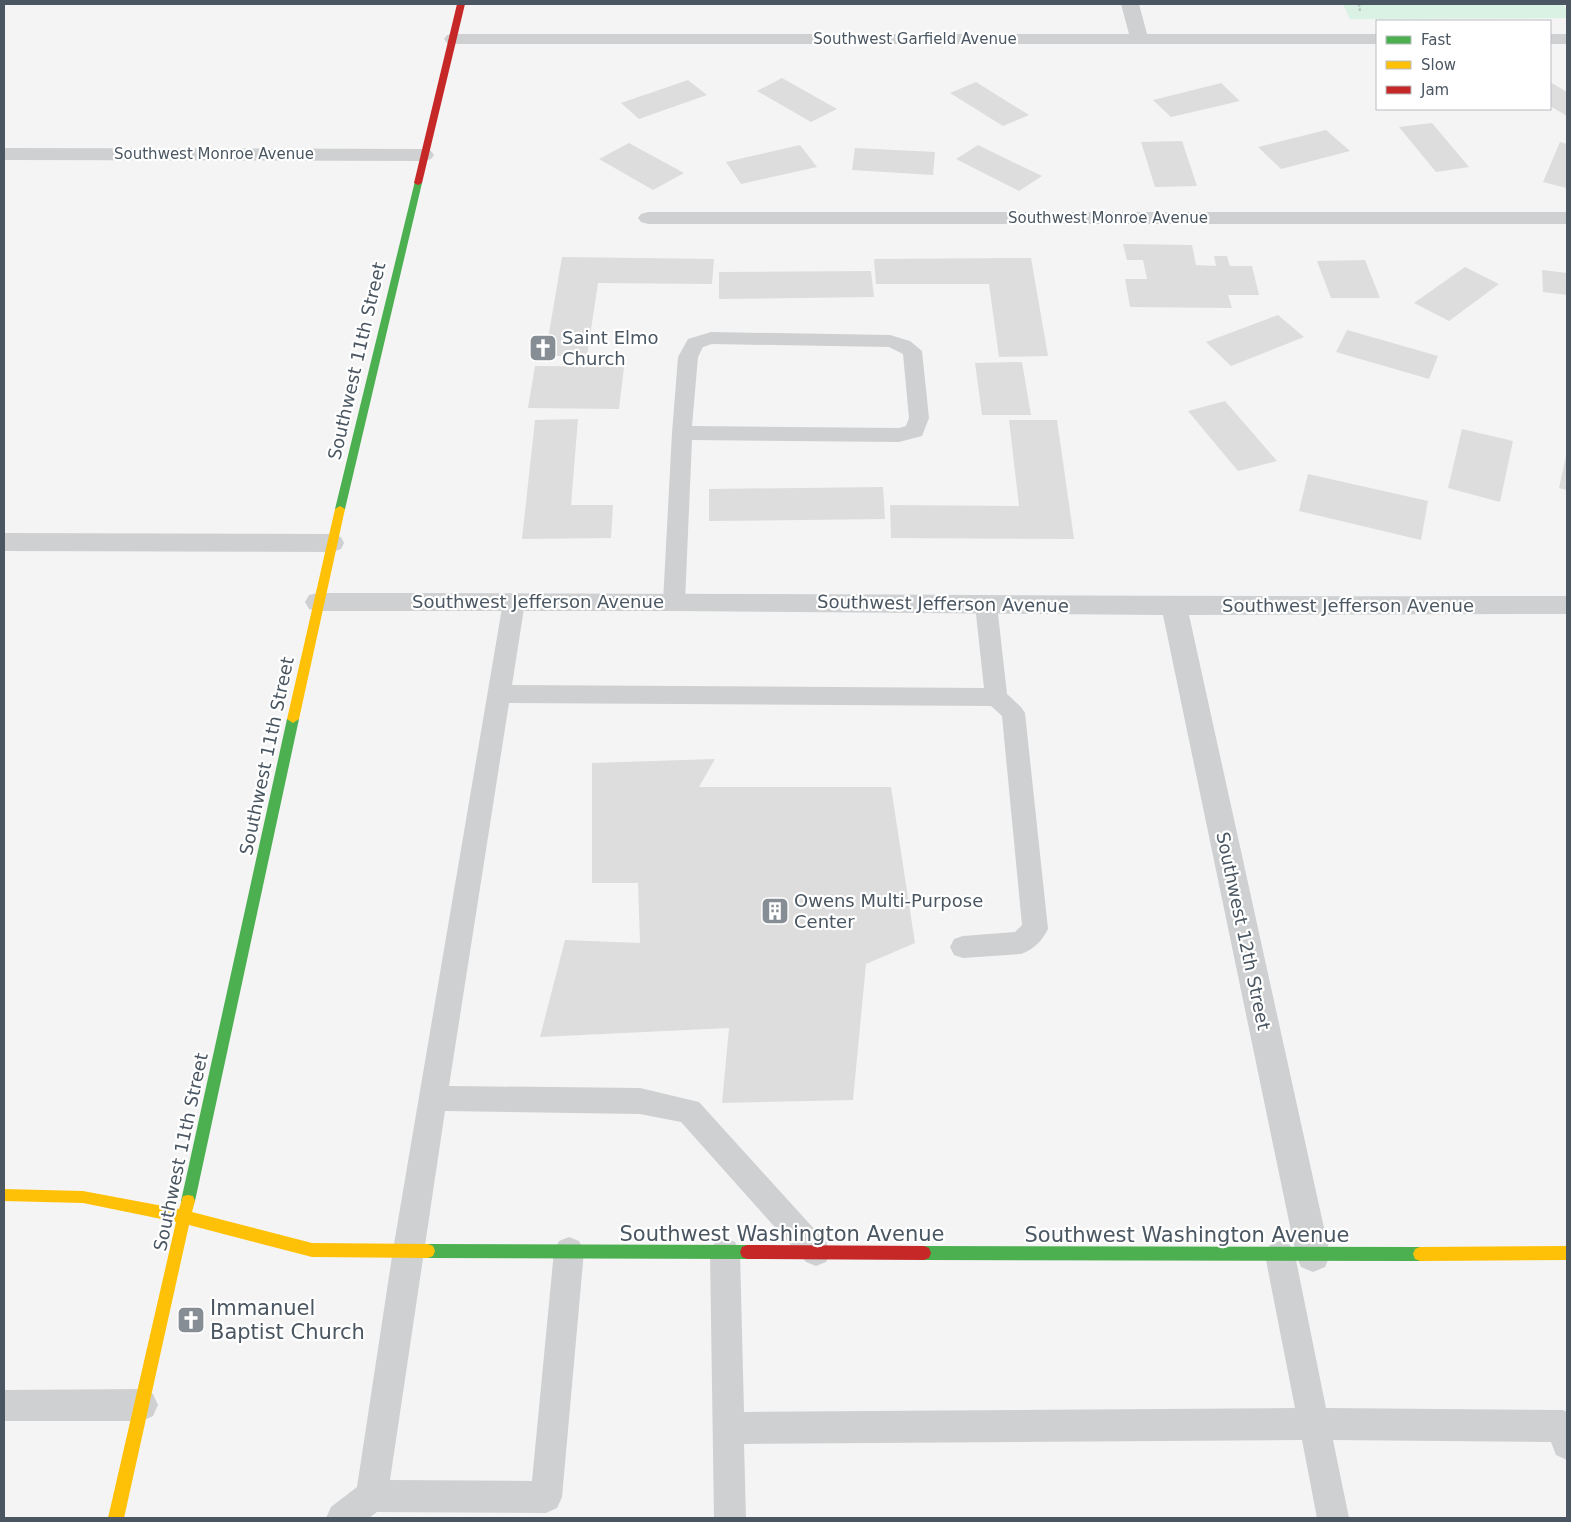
<svg xmlns="http://www.w3.org/2000/svg" width="1571" height="1522" font-family="'DejaVu Sans',sans-serif">
	<style>
		.green { fill: #d9f2e3 }
		.building { fill: #ddddde }
		.lines { fill: none; stroke-linecap: round; stroke-linejoin: round }
		.path { stroke: #bcc7c4; stroke-width: 2.5; stroke-dasharray: 2.5 2; stroke-linecap: butt }
		.lane { fill: #ced0d2; fill-rule: evenodd }
		.street { fill: #ced0d2; fill-rule: evenodd }
		.fast { fill: #4caf50; fill-rule: evenodd }
		.slow { fill: #ffc107; fill-rule: evenodd }
		.jam { fill: #c62828; fill-rule: evenodd }
		.labels { text-anchor: middle; stroke-width: 4.5; stroke-linejoin: round; paint-order: stroke }
		.far-street-label { font-size: 15px; fill: #4a5661; stroke: #fff }
		.poi-label { font-size: 18px; fill: #4a5661; stroke: #fff; text-anchor: start }
		.street-label { font-size: 18px; fill: #4a5661; stroke: #fff }
		.near-street-label { font-size: 21px; fill: #4a5661; stroke: #fff }
		.near-poi-label { font-size: 21px; fill: #4a5661; stroke: #fff; text-anchor: start }
	</style>
	<rect width="100%" height="100%" fill="#f4f4f4"/>
	<!-- green -->
	<path class="green" d="M1343 4H1563L1567 10V18L1350 19Z"/>
	<!-- building -->
	<path class="building" d="M782 78 837 109 811 122 757 91Z
		M688 80 707 95 639 119 621 103Z
		M976 82 1029 115 1003 126 950 93Z
		M1550 82 1567 92V116L1550 106Z
		M1221 83 1240 101 1171 117 1153 100Z
		M1432 123 1469 167 1436 172 1399 127Z
		M1326 130 1350 151 1281 169 1258 147Z
		M1182 141 1197 186 1155 187 1141 142Z
		M1560 142 1567 144V188L1543 182Z
		M629 143 684 173 653 190 599 159Z
		M800 145 817 167 741 184 726 162Z
		M978 145 1042 176 1019 191 956 159Z
		M855 148 935 152 933 175 852 170Z
		M1123 244 1192 245 1196 265 1216 266 1214 256H1227L1230 266H1252L1259 295H1228L1232 308 1130 307 1125 279H1147L1143 260H1127Z
		M562 257 714 259 712 284 598 283 587 356H545Z
		M1031 258 1048 356 999 357 989 284H876L874 259Z
		M1365 260 1380 298H1331L1317 261Z
		M1465 267 1499 284 1449 321 1414 303Z
		M1542 270 1567 273V295L1543 292Z
		M871 271 874 297 719 299V272Z
		M1278 315 1304 337 1231 366 1206 342Z
		M1347 330 1438 356 1429 379 1336 352Z
		M1022 362 1031 415H982L975 363Z
		M535 366 624 367 619 409 528 408Z
		M1225 401 1277 461 1238 471 1188 411Z
		M578 419 571 505H613L611 538 522 539 535 420Z
		M1009 420H1057L1074 539 891 538 890 505 1019 506Z
		M1462 429 1513 441 1500 502 1448 488Z
		M1566 456H1567V490L1559 488Z
		M1308 474 1428 501 1421 540 1299 511Z
		M883 487 885 519 709 521V489Z
		M715 759 699 787H891L915 943 866 964 853 1100 722 1103 729 1028 540 1037 565 940 640 943 638 883H592V763Z"/>
	<g class="lines">
		<!-- path -->
		<path class="path" d="M1359 4 1360 12"/>
		<!-- lane -->
		<path class="lane" d="M711 332 890 335 910 341 922 351 929 418 922 436 899 442 692 440 685 602 682 608 674 610 666 608 663 602 672 433 678 357 688 339ZM712 344 889 347 903 354 909 418 906 426 899 428 692 426 698 357 703 347Z
			M514 594 522 596 525 602 512 685 984 688 975 605 978 599 986 597 994 599 997 605 1007 694 1021 707 1025 713 1048 929C1042 941 1033 950 1021 954L963 958 954 955 950 947 954 939 963 936 1015 932 1022 925 1002 716 991 706 509 703 449 1086 640 1088 699 1102 826 1242 831 1252 826 1262 816 1266 806 1262 681 1122 640 1114 445 1111 390 1480 532 1481 554 1251 559 1241 569 1237 579 1241 584 1251 562 1497 557 1508 546 1513 377 1512 369 1518H326L331 1507 357 1487 393 1250 503 602 506 596Z
			M725 1238 735 1242 740 1252 744 1412 1295 1408 1265 1255 1270 1245 1280 1241 1290 1245 1295 1255 1326 1408 1563 1410 1567 1412V1460L1556 1455 1551 1442 1333 1440 1349 1518H1317L1302 1440 744 1444 746 1518H714L710 1252 715 1242Z
			M142 1389 153 1394 158 1405 153 1416 142 1421H4V1390Z"/>
		<!-- street -->
		<path class="street" d="M1121 4H1139L1147 34H1377V44H453L447 43 444 39 447 35 453 34H1129Z
			M1550 34H1567V44H1550Z
			M4 148 424 149 431 151 434 155 431 159 424 161 4 160Z
			M648 212H1567V224H648L641 222 638 218 641 214Z
			M4 533 332 534 341 537 344 543 341 549 332 552 4 551Z
			M318 593C734 593 1151 597 1567 596V614L1189 615 1330 1255 1325 1267 1313 1272 1301 1267 1296 1255 1163 615 674 611H318L309 609 305 602 309 595Z"/>
		<!-- fast -->
		<path class="fast" d="M415 181 422 183 345 509 340 512 335 509Z
			M293 715 299 719 195 1201 193 1206 188 1207 183 1206 181 1201 287 719Z
			M428 1244 747 1245 752 1247 754 1252 752 1257 747 1259 428 1258 423 1256 421 1251 423 1246Z
			M924 1246 1420 1247 1425 1249 1427 1254 1425 1259 1420 1261 924 1260 919 1258 917 1253 919 1248Z"/>
		<!-- slow -->
		<path class="slow" d="M340 506 345 509 299 719 293 723 287 719 335 509Z
			M4 1189 83 1191 179 1209 183 1196 188 1195 193 1196 195 1201 192 1212 312 1243 428 1244 433 1246 435 1251 433 1256 428 1258 312 1257 189 1225 124 1518H108L176 1222 83 1203 4 1201Z
			M1567 1246V1260L1420 1261 1415 1259 1413 1254 1415 1249 1420 1247Z"/>
		<!-- jam -->
		<path class="jam" d="M457 4H465L422 183 418 185 414 183Z
			M747 1245 924 1246 929 1248 931 1253 929 1258 924 1260 747 1259 742 1257 740 1252 742 1247Z"/>
	</g>
	<!-- icons -->
	<defs>
		<symbol id="church-square" viewBox="-11 -11 22 22"><rect x="-9" y="-9" width="18" height="18" rx="4" fill="#868d94" stroke="#fff"/><path d="M-1.2-6h2.4v3.5h3.3v2.4h-3.3V6h-2.4V-.1h-3.3v-2.4h3.3Z" fill="#fff"/></symbol>
		<symbol id="building-square" viewBox="-11 -11 22 22"><rect x="-9" y="-9" width="18" height="18" rx="4" fill="#868d94" stroke="#fff"/><path d="M-4-6H4V6H1V3H-1V6H-4ZM-2.5-4.3h1.7v1.8h-1.7ZM.8-4.3h1.7v1.8H.8ZM-2.5-1h1.7V.8h-1.7ZM.8-1h1.7V.8H.8Z" fill="#fff"/></symbol>
	</defs>
	<g fill-rule="evenodd">
		<use href="#church-square" x="527" y="332" width="32" height="32"/>
		<use href="#building-square" x="759" y="895" width="32" height="32"/>
		<use href="#church-square" x="175" y="1304" width="32" height="32"/>
	</g>
	<g class="labels">
		<!-- far-street labels -->
		<g class="far-street-label">
			<text x="915" y="44">Southwest Garfield Avenue</text>
			<text x="214" y="159">Southwest Monroe Avenue</text>
			<text x="1108" y="223">Southwest Monroe Avenue</text>
		</g>
		<!-- poi labels -->
		<g class="poi-label">
			<text x="562" y="344">Saint Elmo<tspan x="562" dy="21">Church</tspan></text>
			<text x="794" y="907">Owens Multi-Purpose<tspan x="794" dy="21">Center</tspan></text>
		</g>
		<!-- street labels -->
		<g class="street-label">
			<text transform="translate(357 361) rotate(-77)" y="6">Southwest 11th Street</text>
			<text x="538" y="608">Southwest Jefferson Avenue</text>
			<text transform="translate(943 604) rotate(1)" y="6">Southwest Jefferson Avenue</text>
			<text x="1348" y="612">Southwest Jefferson Avenue</text>
			<text transform="translate(267 756) rotate(-78)" y="6">Southwest 11th Street</text>
			<text transform="translate(1243 931) rotate(78)" y="6">Southwest 12th Street</text>
			<text transform="translate(181 1152) rotate(-78)" y="6">Southwest 11th Street</text>
		</g>
		<!-- near-street labels -->
		<g class="near-street-label">
			<text x="782" y="1241">Southwest Washington Avenue</text>
			<text x="1187" y="1242">Southwest Washington Avenue</text>
		</g>
		<!-- near-poi labels -->
		<g class="near-poi-label">
			<text x="210" y="1315">Immanuel<tspan x="210" dy="24">Baptist Church</tspan></text>
		</g>
	</g>
	<!-- border -->
	<rect width="1571" height="1522" fill="none" stroke="#4a5661" stroke-width="10"/>
	<!-- legend -->
	<rect x="1376" y="20" width="175" height="90" fill="#ffffff" stroke="#b7bbc0"/>
	<rect x="1386" y="36" width="25" height="8" fill="#4caf50" stroke="#b7bbc0"/>
	<text x="1421" y="45" font-size="15" fill="#4a5661">Fast</text>
	<rect x="1386" y="61" width="25" height="8" fill="#ffc107" stroke="#b7bbc0"/>
	<text x="1421" y="70" font-size="15" fill="#4a5661">Slow</text>
	<rect x="1386" y="86" width="25" height="8" fill="#c62828" stroke="#b7bbc0"/>
	<text x="1421" y="95" font-size="15" fill="#4a5661">Jam</text>
</svg>
